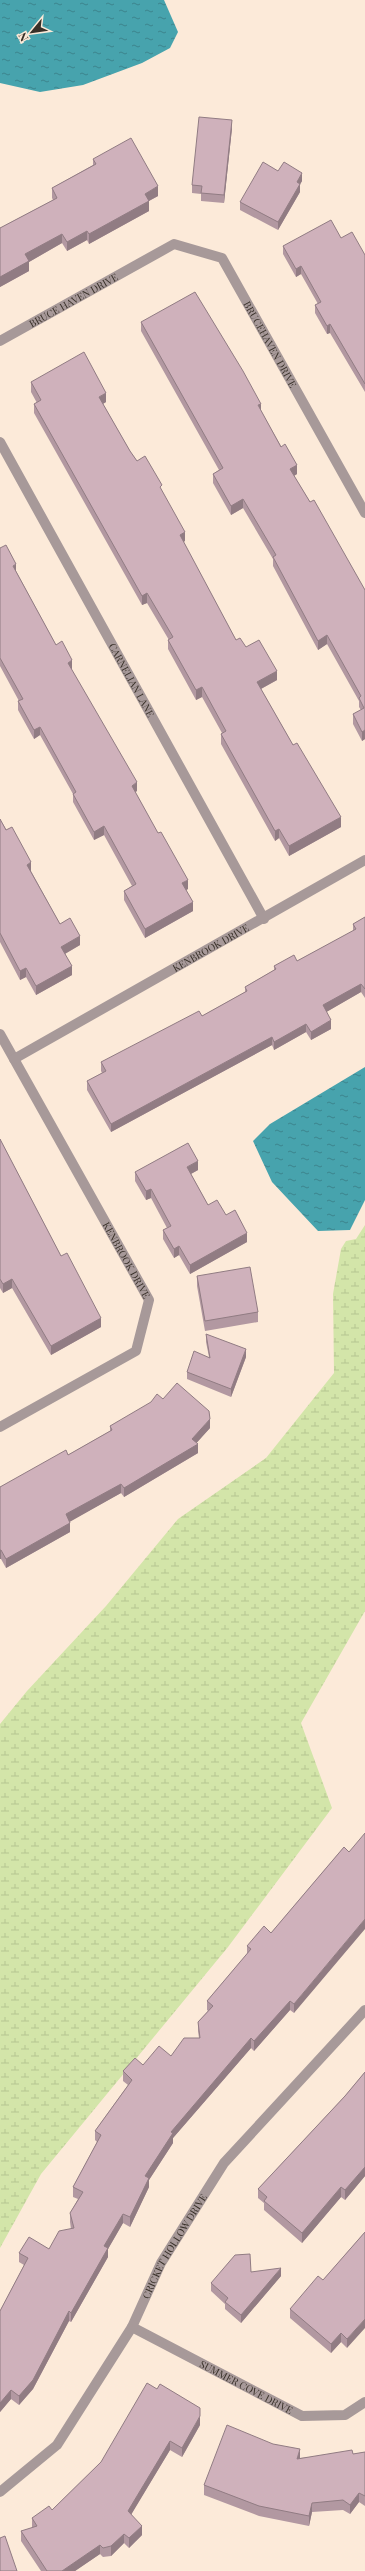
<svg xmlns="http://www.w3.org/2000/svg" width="365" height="2571" font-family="'Playfair Display',serif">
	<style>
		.wetland { fill: url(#wetland-marsh) }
		.water { fill: url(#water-ripples) }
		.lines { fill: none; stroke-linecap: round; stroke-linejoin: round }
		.minor { stroke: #a79999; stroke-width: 10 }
		.wall { fill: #b298a1 }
		.shaded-wall { fill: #917c83 }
		.building { fill: #cfb1bb; stroke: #917c83 }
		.labels { text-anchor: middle; stroke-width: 3.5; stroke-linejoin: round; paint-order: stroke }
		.street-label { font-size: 10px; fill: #383028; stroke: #fcead9 }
	</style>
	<defs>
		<pattern id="wetland-marsh" width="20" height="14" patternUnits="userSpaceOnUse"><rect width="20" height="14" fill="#d3e5a9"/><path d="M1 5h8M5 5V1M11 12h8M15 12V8" fill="none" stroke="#b6c591"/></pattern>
		<pattern id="water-ripples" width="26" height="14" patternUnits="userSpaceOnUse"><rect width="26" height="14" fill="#47a3ad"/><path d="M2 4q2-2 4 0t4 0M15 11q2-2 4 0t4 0" fill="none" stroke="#3c858d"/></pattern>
	</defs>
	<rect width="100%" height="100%" fill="#fcead9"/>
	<!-- wetland -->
	<path class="wetland" d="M365 1225V1611L301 1723 332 1808 228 1947 41 2174 0 2248V1724L27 1691 106 1606 178 1519 266 1458 334 1373 333 1294 341 1249 346 1241 356 1239Z"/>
	<!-- water -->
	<path class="water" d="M0 0H164L178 32 170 48 142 63 83 85 40 92 0 83Z
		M365 1067V1200L350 1230 318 1231 272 1182 253 1141 270 1124Z"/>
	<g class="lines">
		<!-- minor -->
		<g class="minor">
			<path id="s1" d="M0 341 174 244 222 258 365 513"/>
			<path id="s2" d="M0 442 264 919"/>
			<path id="s3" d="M0 1034 149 1300 136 1351 0 1427"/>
			<path id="s4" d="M14 1059 365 860"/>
			<path id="s5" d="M132 2327 302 2416 345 2415 365 2402"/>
			<path id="s6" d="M0 2492 57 2445 132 2327 161 2263 224 2163 365 2010"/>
		</g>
	</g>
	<!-- wall -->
	<path class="wall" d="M232 128 224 203 201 201V194L192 193V185Z
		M93 159 158 196 149 201V211L89 244 87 240 67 251 62 243 29 262V271L0 287V228L53 200 52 198V188L93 165Z
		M278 171 302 181 300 184V192L278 230 240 210V202Z
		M341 238 365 255V392L330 333 327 334 315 313V305L318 304 301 274 296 277 283 254V246Z
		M141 322 261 411 297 474 294 476 365 590V739L362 741 353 724V714L361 710 359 707V701L327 644 318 650 273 566V559L243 508 231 515 213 483V474L219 470 141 331Z
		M31 382 106 402 103 404 130 451 137 461 162 491 185 541 183 542 236 640 246 647 277 680 261 689 293 745 341 827 289 856 279 838 275 841 221 744V734L222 733 202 697 196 700 168 649V640H169L147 603 142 605 34 413V404L37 403 31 392Z
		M0 548 16 571 56 645 72 669H71L137 791 135 792 188 889 186 890 193 911 145 938 124 900V891L132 886 104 835 94 840 73 802V794L40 735 34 739 18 710V701H19L0 666Z
		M0 819 31 871 60 924 80 945 65 954 72 975 36 995 26 977 20 980 0 942Z
		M365 917V998L361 992 326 1012 331 1029 311 1040 306 1032 274 1050 272 1045 111 1132 87 1090V1081L102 1073 101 1071V1062L202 1016 245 992V987L274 970V966L297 961 353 931V924Z
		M0 1139 61 1256 101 1327 51 1355 12 1288 3 1293 0 1288Z
		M198 1170 191 1174 208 1205 226 1215 247 1242 190 1274 179 1255 174 1258 163 1239V1230L167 1228 151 1198 146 1200 135 1181V1172Z
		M197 1276 258 1312V1322L205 1331 197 1286Z
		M206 1334 246 1357 231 1397 187 1379V1372L209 1357 206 1342Z
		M163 1399 210 1428 196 1443 198 1453 124 1497 121 1493 70 1521V1532L6 1568 1 1559H0V1487L68 1455 110 1431V1426Z
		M344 1847 294 2013 290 2010 254 2051 251 2048 173 2138V2143L149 2180V2187L130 2227 123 2223 108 2249V2257L71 2322 69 2321 33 2389 19 2405 11 2399 0 2412V2311L24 2265 19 2262V2253L49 2249 71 2229 70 2222V2213L78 2199 73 2197V2187L97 2142 95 2140V2131L128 2085 123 2081V2071L171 2056 199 2038 198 2031V2022L208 2011 207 2010V2001L247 1954V1946L271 1933Z
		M365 2072V2176L345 2200 341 2197 302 2243 264 2210V2203L258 2198V2189L345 2096Z
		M365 2232 347 2348 341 2342 331 2353 290 2318V2309L323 2280Z
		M251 2272 281 2276 241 2323 225 2309V2304L211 2291V2283Z
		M200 2425 182 2457 170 2450 131 2514 142 2535 129 2548 124 2543 111 2556 103 2557 100 2554 75 2571H41L21 2541V2531L32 2528V2518L52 2510 101 2462Z
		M365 2452V2506L359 2502 350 2514 343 2510 312 2512 309 2526 259 2516 204 2495V2485L300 2458 353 2454Z"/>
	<!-- shaded-wall -->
	<path class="shaded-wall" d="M232 120V128L224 203V195Z
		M302 173V181L297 190V182Z
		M300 184V192L278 230V222Z
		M158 186V196L145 203V194Z
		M149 201V211L89 244V234Z
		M87 231V240L67 251V242Z
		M62 234V243L29 262V271L0 287V277L25 254Z
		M301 266V274L296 277V269Z
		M330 324V333L327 334V326Z
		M106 393V402L99 406V397Z
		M261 404V413L258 405Z
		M297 465V474L290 478V469Z
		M243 499V508L231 515V506Z
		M185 532V541L180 544V535Z
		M16 564V573L13 566Z
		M147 593V603L142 605V596Z
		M327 635V644L318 650V641Z
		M72 660V669L68 671V663Z
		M277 671V680L257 691V682Z
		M202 687V697L196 700V690Z
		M40 727V735L34 739V730Z
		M365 730V739L362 741V732Z
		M137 782V791L132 794V786Z
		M341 817V827L289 856V846Z
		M104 826V835L94 840V832Z
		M279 829V838L275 841V831Z
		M31 862V871L27 874V865Z
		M188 880V889L182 892V883Z
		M193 902V911L145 938V929Z
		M80 936V945L61 956V947Z
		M72 966V975L36 995V986Z
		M26 968V977L20 980V971Z
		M361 984V992L323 1014V1005Z
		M331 1020V1029L311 1040V1032Z
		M306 1024V1032L274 1050V1042Z
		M272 1037V1045L111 1132V1124Z
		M198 1161V1170L187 1176V1167Z
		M151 1189V1198L146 1200V1191Z
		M247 1233V1242L190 1274V1265Z
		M179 1246V1255L174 1258V1249Z
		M12 1279V1288L3 1293V1284Z
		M101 1318V1327L51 1355V1346Z
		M246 1349V1357L231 1397V1389Z
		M210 1419V1428L193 1447 198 1444V1453L124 1497V1488L192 1439Z
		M121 1484V1493L66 1524V1514Z
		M70 1523V1532L6 1568V1559Z
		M0 1550H1V1559H0Z
		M365 1919V1929L294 2013V2004Z
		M290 2001V2010L254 2051V2041Z
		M251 2038V2048L173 2138V2143L149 2180V2187L130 2227V2217L145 2176 171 2132Z
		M365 2167V2176L345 2200V2190Z
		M341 2187V2197L302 2243V2233Z
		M123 2214V2223L108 2249V2257L71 2322V2313L104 2246Z
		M281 2268V2276L241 2323V2315Z
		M69 2311V2321L33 2389 19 2405V2396Z
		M365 2319V2328L347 2348V2339Z
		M341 2333V2342L331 2353V2344Z
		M11 2390V2399L0 2412V2403Z
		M200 2416V2425L182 2457V2448Z
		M170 2441V2450L128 2520V2511Z
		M300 2449V2459H297Z
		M359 2493V2502L350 2514V2505Z
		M312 2503V2512L309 2526V2516Z
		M142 2526V2535L129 2548V2538Z
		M124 2534V2543L111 2556V2546Z
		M100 2545V2554L75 2571H62Z"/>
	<!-- building -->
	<path class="building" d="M199 117 232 120 224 195 201 193 202 186 192 185Z
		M131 138 158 186 145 194 149 201 89 234 87 231 67 242 62 234 25 254 29 261 0 277V228L57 198 52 188 96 164 93 159Z
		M263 162 278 171 284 162 302 173 297 182 300 184 278 222 240 202Z
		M331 220 341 238 352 232 365 255V384L330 324 327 326 315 305 321 302 301 266 296 269 283 246Z
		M195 292 243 371 261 404 258 405 281 447 285 444 297 465 290 469 310 502 314 500 365 590V730L362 732 353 714 364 708 359 698 361 696 327 635 318 641 273 557 276 555 243 499 231 506 213 474 223 468 141 322Z
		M84 352 106 393 99 397 130 451 137 461 145 456 162 485 160 487 185 532 180 535 236 640 240 638 246 647 259 640 277 671 257 682 293 745 297 743 341 817 289 846 279 829 275 831 221 734 226 731 202 687 196 690 168 640 173 637 147 593 142 596 34 404 41 400 31 382Z
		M6 545 16 564 13 566 56 645 62 641 72 660 68 663 137 782 132 786 158 833 161 832 188 880 182 883 193 902 145 929 124 891 136 884 104 826 94 832 73 794 76 792 40 727 34 730 18 701 23 699 0 658V548Z
		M0 819 6 830 12 827 31 862 27 865 60 924 70 918 80 936 61 947 72 966 36 986 26 968 20 971 0 933Z
		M365 917V989L361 984 323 1005 331 1020 311 1032 306 1024 274 1042 272 1037 111 1124 87 1081 106 1071 101 1062 199 1011 202 1016 247 991 245 987 276 969 274 966 294 955 297 961 356 929 353 924Z
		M0 1139 61 1256 67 1253 101 1318 51 1346 12 1279 3 1284 0 1279Z
		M188 1143 198 1161 187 1167 208 1205 217 1200 226 1215 235 1210 247 1233 190 1265 179 1246 174 1249 163 1230 171 1226 151 1189 146 1191 135 1172Z
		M250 1267 258 1312 205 1321 197 1276Z
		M206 1334 246 1349 231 1389 187 1372 194 1351 210 1358Z
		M177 1383 209 1411 210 1419 192 1439 198 1444 124 1488 121 1484 66 1514 70 1523 6 1559 1 1550H0V1487L66 1450 68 1455 112 1430 110 1426 151 1402 157 1394 163 1399Z
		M365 1833V1919L294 2004 290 2001 254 2041 251 2038 171 2132 173 2133 145 2176 149 2178 130 2217 123 2214 104 2246 108 2248 71 2313 69 2311 33 2380 19 2396 11 2390 0 2403V2311L28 2258 19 2253 29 2237 49 2249 59 2231 74 2228 70 2213 83 2192 73 2187 101 2135 95 2131 132 2080 123 2071 135 2058 143 2065 159 2046 171 2056 184 2038H200L198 2022 213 2006 207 2001 251 1949 247 1946 264 1926 271 1933 344 1847 349 1852Z
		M365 2072V2167L345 2190 341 2187 302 2233 264 2201 267 2197 258 2189 345 2096Z
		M365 2232V2319L347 2339 341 2333 331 2344 290 2309 318 2276 323 2280Z
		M250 2254 251 2272 281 2268 241 2315 225 2302 228 2298 211 2283 235 2255Z
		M147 2383 157 2389 160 2384 200 2408V2416L182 2448 170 2441 128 2511 142 2526 129 2538 124 2534 111 2546 103 2548 100 2545 62 2571H47L21 2531 37 2526 32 2518 49 2506 52 2510 101 2462Z
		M227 2425 273 2444 300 2449 297 2459 352 2450 353 2454 365 2452V2496L359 2493 350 2505 343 2500 312 2503 309 2516 259 2506 204 2485Z
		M5 2536 17 2571H0V2538Z"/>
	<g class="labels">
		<!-- street labels -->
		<g class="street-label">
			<text dy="4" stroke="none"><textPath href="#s1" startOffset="84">BRUCE HAVEN DRIVE</textPath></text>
			<text dy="4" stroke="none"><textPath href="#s1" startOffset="348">BRUCEHAVEN DRIVE</textPath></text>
			<text dy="4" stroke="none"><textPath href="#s2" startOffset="272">CARNELIAN LANE</textPath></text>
			<text dy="4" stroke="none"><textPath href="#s4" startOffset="226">KENBROOK DRIVE</textPath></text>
			<text dy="4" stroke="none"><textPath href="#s3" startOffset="259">KENBROOK DRIVE</textPath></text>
			<text dy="4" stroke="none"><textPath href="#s6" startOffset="305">CRICKET HOLLOW DRIVE</textPath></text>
			<text dy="4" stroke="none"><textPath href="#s5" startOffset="129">SUMMER COVE DRIVE</textPath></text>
		</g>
	</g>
	<!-- north arrow -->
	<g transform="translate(32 32) rotate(241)" stroke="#fcead9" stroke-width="3" paint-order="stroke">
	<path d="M0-3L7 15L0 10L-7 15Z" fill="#383028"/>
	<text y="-6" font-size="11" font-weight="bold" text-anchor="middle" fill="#383028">N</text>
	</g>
</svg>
